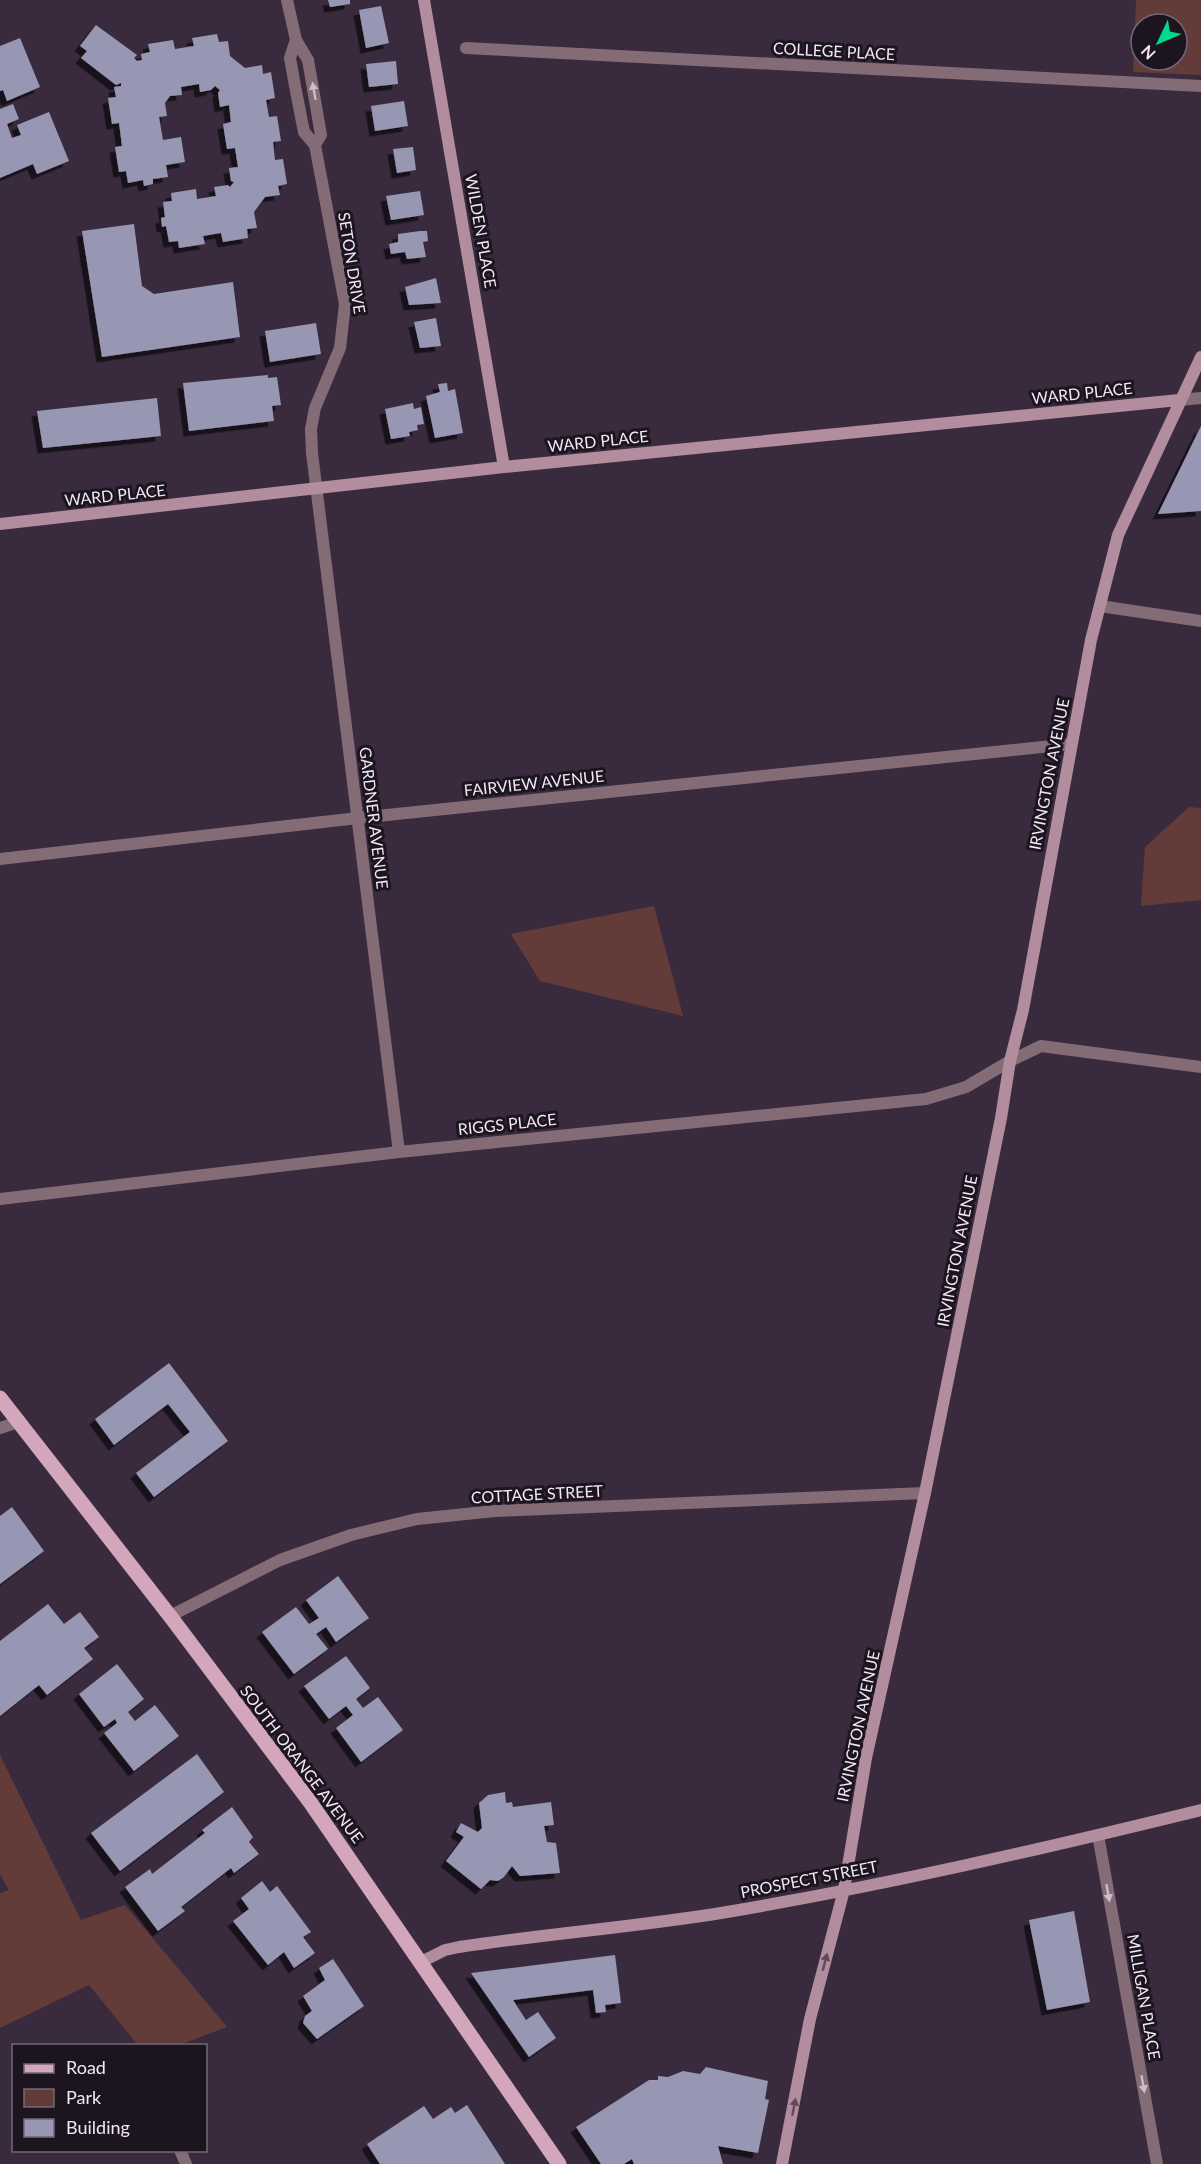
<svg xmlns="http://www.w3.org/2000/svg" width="1201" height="2164" font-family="Lato,sans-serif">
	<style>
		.green { fill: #633c3a; fill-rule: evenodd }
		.building { fill: #9797b3; filter: url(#shadow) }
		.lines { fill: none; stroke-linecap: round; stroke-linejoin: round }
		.street { stroke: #836c76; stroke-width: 12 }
		.secondary { stroke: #b18d9d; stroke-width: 12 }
		.primary { stroke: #d4a6bb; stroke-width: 15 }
		.oneway { fill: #cabcc9 }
		.oneway2 { fill: #5f4b58 }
		.labels { text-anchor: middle; stroke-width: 6; stroke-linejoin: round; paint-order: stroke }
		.street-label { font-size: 16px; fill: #f1e7f5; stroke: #1c151f }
	</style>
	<defs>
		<filter id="shadow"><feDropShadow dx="-5.5" dy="5.5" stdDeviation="0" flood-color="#0009"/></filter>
	</defs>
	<rect width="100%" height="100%" fill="#392a3e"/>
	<!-- green -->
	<path class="green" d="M1136 0H1201V75L1133 72ZM1141 24H1177V60H1141Z
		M1189 807 1201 808V900L1141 906 1145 847Z
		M654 906 683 1016 540 981 511 934Z
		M0 1755 81 1920 125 1905 227 2027 179 2045H138L89 1985 0 2028V1893L9 1890 0 1874Z"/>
	<!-- building -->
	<path class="building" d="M328 0H350V4L330 7Z
		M381 6 389 43 366 48 359 10Z
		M96 25 137 55 134 58 137 61 142 60 141 54 150 52 148 44 173 40 175 49 194 46 192 38 217 34 219 42 228 41 230 56 245 68 262 65 263 74 271 72 275 98 266 100 269 117 277 116 281 141 273 142 275 160 283 159 287 184 278 186 280 195 265 197 254 212 257 228 247 229 248 238 223 242 221 233 203 236 205 244 179 248 178 241 169 242 166 226 162 227 161 218 165 217 163 202 172 201 171 193 196 189 197 199 216 196 214 187 228 185 230 187 234 182 231 181 229 168 238 167 235 148 227 149 223 124 231 122 229 105 220 107 218 93 220 90 215 86 211 90 200 92 199 84 181 87 182 95 170 96 165 103 167 116 159 117 163 140 181 137 185 162 166 165 168 177 153 179V184L144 186 143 180 128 183 126 171 119 172 115 147 122 146 119 123 112 124 108 98 116 97 114 87 121 86V83L116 85 81 58 87 51 80 46Z
		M20 38 40 87 7 101 3 90 0 91V46Z
		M396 61 398 84 369 87 366 64Z
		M404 101 408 126 375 131 371 106Z
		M13 104 19 119 7 124 12 138 21 135 17 125 49 112 69 161 37 174 33 164 0 178V109Z
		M413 147 416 170 397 173 393 149Z
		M420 191 424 215 391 220 386 196Z
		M134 224 142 286 154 294 233 282 240 337 102 357 82 231Z
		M420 231H427L428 241 423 242 426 257 407 259 405 252 391 254 389 244 398 242V234Z
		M436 278 441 303 409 305 405 287Z
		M436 318 441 346 420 348 414 322Z
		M316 323 321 354 270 362 265 331Z
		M268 375V378L277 377 281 405 272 406 274 421 189 431 183 383Z
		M447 383 448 391 455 389 463 433 435 438 426 396 440 392 438 384Z
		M157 398 161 436 43 448 37 411Z
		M413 403 414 409 421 407 424 424 417 425 418 430 409 432 410 436 391 439 385 409Z
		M1201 426V511L1158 514Z
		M169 1363 228 1441 154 1497 136 1473 190 1432 168 1404 114 1445 95 1419Z
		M12 1507 44 1551 0 1584V1516Z
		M338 1576 369 1618 336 1642 326 1627 316 1634 328 1649 294 1674 262 1632 296 1607 309 1624 319 1618 306 1600Z
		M48 1604 64 1624 80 1612 99 1637 84 1648 93 1659 47 1695 39 1685 0 1716V1641Z
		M346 1656 370 1688 356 1699 363 1708 378 1697 403 1730 361 1762 336 1728 353 1715 346 1706 329 1719 304 1686Z
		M117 1664 144 1699 128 1712 135 1721 155 1705 179 1736 134 1771 104 1733 117 1723 115 1719 104 1727 79 1694Z
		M197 1754 224 1792 120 1871 91 1833Z
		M505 1792 506 1803 512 1802 513 1807 551 1802 554 1825 544 1826 547 1842 556 1843 560 1873 520 1876 512 1866 504 1877 498 1881 490 1880 481 1889 446 1861 464 1837 456 1832 461 1823 478 1832 482 1828 479 1803 488 1795Z
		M232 1807 253 1837 249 1842 259 1854 234 1873 231 1868 181 1907 185 1911 158 1931 125 1887 150 1869 152 1874 205 1833 202 1830Z
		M262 1881 270 1892 277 1886 311 1932 303 1937 315 1953 294 1968 284 1952 268 1965 233 1921 249 1909 241 1898Z
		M1074 1911 1090 2002 1047 2010 1029 1920Z
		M615 1955 621 2003 605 2005 606 2012 596 2013 593 1990 513 2000 526 2020 538 2012 556 2038 529 2057 471 1973Z
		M333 1959 364 2006 317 2039 303 2023 305 2016 312 2011 303 1996 325 1980 319 1968Z
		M706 2067 768 2081 765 2099 769 2100 758 2153 718 2146 723 2164H634L632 2159 624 2164H601L576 2127 649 2080H658V2076L668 2077 683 2071 700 2074Z
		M467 2105 505 2164H380L367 2144 424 2106 433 2119 451 2107 455 2113Z"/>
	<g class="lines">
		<!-- street -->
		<path class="street" d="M287 0 296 40 308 60 321 135 315 145
			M296 40 290 58 295 86 304 132 315 145 345 304 340 348 315 408 311 429 312 453 399 1152
			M466 48 1201 86
			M1179 400 1201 398
			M1100 606 1201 621
			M0 859 358 818 1071 744
			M0 1199 399 1152 926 1099 966 1087 1010 1061 1041 1046 1201 1067
			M0 1428 18 1422
			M170 1616 280 1560 351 1535 417 1519 495 1511 925 1493
			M1098 1835 1157 2164
			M180 2150 186 2164"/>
		<!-- secondary -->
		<path class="secondary" d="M424 0 504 467
			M0 524 504 467 1179 400
			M421 1962 445 1950 459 1947C546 1934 634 1927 721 1913 882 1886 1042 1849 1201 1810
			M782 2164 810 2019 844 1890 866 1758 925 1493 1001 1118 1010 1061 1023 1010 1091 640 1118 535 1201 357"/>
		<!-- primary -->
		<path class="primary" d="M0 1398 170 1616 310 1802 559 2164"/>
	</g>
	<!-- one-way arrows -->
	<defs><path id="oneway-solid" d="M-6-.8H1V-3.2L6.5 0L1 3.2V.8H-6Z" transform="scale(1.5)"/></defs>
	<g class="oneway">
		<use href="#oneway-solid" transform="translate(314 91) rotate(-100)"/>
		<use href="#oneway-solid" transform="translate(1108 1893) rotate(80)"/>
		<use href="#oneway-solid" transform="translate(1143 2084) rotate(80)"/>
	</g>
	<g class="oneway2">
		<use href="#oneway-solid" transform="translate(825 1962) rotate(-75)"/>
		<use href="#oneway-solid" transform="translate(794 2107) rotate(-79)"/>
	</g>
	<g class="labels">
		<!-- street labels -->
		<g class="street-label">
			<text transform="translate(834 51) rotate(3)" y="6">COLLEGE PLACE</text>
			<text transform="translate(481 231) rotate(80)" y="6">WILDEN PLACE</text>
			<text transform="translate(352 263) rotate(81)" y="6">SETON DRIVE</text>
			<text transform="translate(1082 393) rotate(-6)" y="6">WARD PLACE</text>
			<text transform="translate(598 441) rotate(-6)" y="6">WARD PLACE</text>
			<text transform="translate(115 495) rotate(-6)" y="6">WARD PLACE</text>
			<text transform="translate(1049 774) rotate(-79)" y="6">IRVINGTON AVENUE</text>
			<text transform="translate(534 783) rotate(-6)" y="6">FAIRVIEW AVENUE</text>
			<text transform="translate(374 818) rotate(83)" y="6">GARDNER AVENUE</text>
			<text transform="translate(507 1124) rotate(-6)" y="6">RIGGS PLACE</text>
			<text transform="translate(957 1251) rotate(-79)" y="6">IRVINGTON AVENUE</text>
			<text transform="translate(537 1494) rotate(-3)" y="6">COTTAGE STREET</text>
			<text transform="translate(858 1726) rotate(-78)" y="6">IRVINGTON AVENUE</text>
			<text transform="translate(302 1764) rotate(53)" y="6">SOUTH ORANGE AVENUE</text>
			<text transform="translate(809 1879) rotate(-11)" y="6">PROSPECT STREET</text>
			<text transform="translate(1144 1997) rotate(80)" y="6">MILLIGAN PLACE</text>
		</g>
	</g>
	<!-- legend -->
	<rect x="12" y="2044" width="195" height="108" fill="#1c151f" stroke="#716975" stroke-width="1.5"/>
	<rect x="24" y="2064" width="30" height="9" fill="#d4a6bb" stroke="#716975" stroke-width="1.5"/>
	<text x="66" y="2074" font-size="18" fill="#f1e7f5">Road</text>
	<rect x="24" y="2089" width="30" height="18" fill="#633c3a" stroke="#716975" stroke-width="1.5"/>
	<text x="66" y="2104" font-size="18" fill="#f1e7f5">Park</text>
	<rect x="24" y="2119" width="30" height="18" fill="#9797b3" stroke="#716975" stroke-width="1.5"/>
	<text x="66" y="2134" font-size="18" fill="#f1e7f5">Building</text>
	<!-- north arrow -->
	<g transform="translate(1159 42) rotate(226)"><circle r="28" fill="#1c151f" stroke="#716975" stroke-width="1.5"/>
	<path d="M0-4.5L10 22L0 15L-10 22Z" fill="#00d98c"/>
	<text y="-9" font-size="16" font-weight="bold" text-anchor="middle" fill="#f1e7f5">N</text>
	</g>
</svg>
